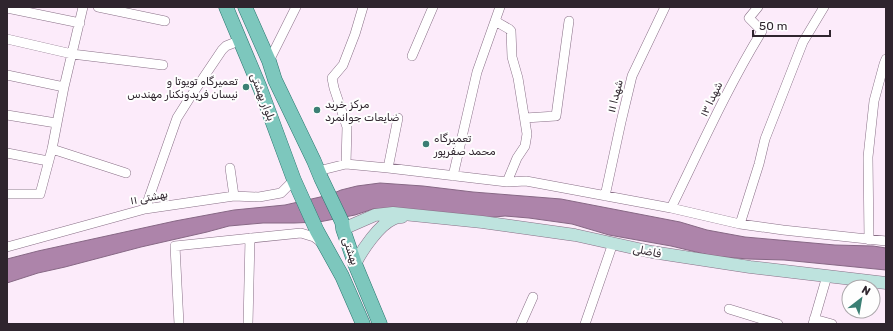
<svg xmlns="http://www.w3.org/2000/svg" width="893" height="331" font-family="Rubik,'Noto Sans Arabic',sans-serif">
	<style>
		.water { fill: #ad84aa; stroke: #876885 }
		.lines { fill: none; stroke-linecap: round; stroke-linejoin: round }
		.street-casing { stroke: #897087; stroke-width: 10 }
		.secondary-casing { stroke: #897087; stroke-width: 13 }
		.primary-casing { stroke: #29766e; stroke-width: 15 }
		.street { stroke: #fff; stroke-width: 9 }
		.secondary { stroke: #bee3de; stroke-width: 12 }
		.primary { stroke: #7dc7bd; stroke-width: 14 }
		.poi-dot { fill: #3b7f74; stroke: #fefefe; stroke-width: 1.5 }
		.labels { text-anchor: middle; stroke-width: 4; stroke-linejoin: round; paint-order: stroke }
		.poi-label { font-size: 11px; fill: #2f252e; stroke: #fefefe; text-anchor: start }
		.street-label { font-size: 11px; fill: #2f252e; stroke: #fefefe }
	</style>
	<rect width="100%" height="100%" fill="#fcebfa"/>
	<!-- water -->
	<path class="water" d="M380 183 423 186 473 192 561 199 680 222 707 230 745 237 835 245 873 246 886 248V270L784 260 748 259 713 256 671 246 609 235 572 224 529 218 505 216 484 218 397 209H373L355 215 319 222 294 223H263L229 226 207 232 141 247 65 267 38 273 7 283V259L38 251 175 221 234 210 285 205 329 195 341 190 357 186Z"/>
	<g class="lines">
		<defs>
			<path id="street" d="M98 7 165 21
				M7 8 80 23
				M495 21 509 29 511 31 512 57 518 78 527 134 525 146 517 158 507 182
				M7 39 72 54 163 65
				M412 56 433 7
				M269 61 296 7
				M7 75 64 87
				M7 115 56 123
				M525 118 556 116 569 21
				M52 149 126 173
				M7 153 48 161
				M346 164 347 127 334 88 332 78 343 65 355 34 363 7
				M230 168 234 196
				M388 168 398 118
				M318 171 346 164 388 168 507 182 526 181 671 208 740 224 783 230 886 241
				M453 176 477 72 500 7
				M7 194H40L52 149 64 87 83 7
				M605 196 621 122 632 76 665 7
				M671 208C700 149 727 88 762 31L749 18 758 7
				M145 209 177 118 189 99 222 50 226 46 241 40
				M740 224 759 164 765 139 803 42 824 7
				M869 240 868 157 874 101 884 64 886 59
				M7 247 145 209 234 196 259 197 281 193 294 180
				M729 309 778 324
				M814 319 832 324
				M179 324 175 246 301 233 314 237 322 243
				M248 324 250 238
				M521 324 533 297
				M585 324 613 243
				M813 324 827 276"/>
			<path id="secondary" d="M343 229 375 215 393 213 482 222 575 235 652 252 750 267 886 283
				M355 264C362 250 379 225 393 219 396 217 400 217 402 217"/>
			<path id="primary" d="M226 7 260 88 294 180 317 231 342 276 363 324
				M245 7 269 61 275 80 314 161 321 178 342 222 343 229 355 264 380 324"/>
		</defs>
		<!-- street casing -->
		<use href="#street" class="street-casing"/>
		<!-- secondary casing -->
		<use href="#secondary" class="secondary-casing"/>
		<!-- primary casing -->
		<use href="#primary" class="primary-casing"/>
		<!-- street -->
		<use href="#street" class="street"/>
		<!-- secondary -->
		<use href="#secondary" class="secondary"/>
		<!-- primary -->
		<use href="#primary" class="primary"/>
	</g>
	<!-- markers -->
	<g class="poi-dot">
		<circle cx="246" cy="87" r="4"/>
		<circle cx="317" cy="110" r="4"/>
		<circle cx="426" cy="144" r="4"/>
	</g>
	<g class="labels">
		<!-- poi labels -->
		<g class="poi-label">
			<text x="238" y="85" text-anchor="end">تعمیرگاه تویوتا و<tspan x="238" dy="13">نیسان فریدونکنار مهندس</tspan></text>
			<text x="325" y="108">مرکز خرید<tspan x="325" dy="13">ضایعات جوانمرد</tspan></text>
			<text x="434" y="142">تعمیرگاه<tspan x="434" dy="13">محمد صفرپور</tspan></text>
		</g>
		<!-- street labels -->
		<g class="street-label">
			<text transform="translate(615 96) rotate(-76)" y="4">شهدا ۱۱</text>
			<text transform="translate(263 97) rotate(69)" y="4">بلوار بهشتی</text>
			<text transform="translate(711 99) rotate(-64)" y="4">شهدا ۱۳</text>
			<text transform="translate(149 197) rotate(-11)" y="4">بهشتی ۱۱</text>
			<text transform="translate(351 251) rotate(71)" y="4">بهشتی</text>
			<text transform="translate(647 251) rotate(11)" y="4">فاضلی</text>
		</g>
	</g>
	<!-- border -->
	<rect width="893" height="331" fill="none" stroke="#2f252e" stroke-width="16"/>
	<!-- north arrow -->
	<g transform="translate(861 299) rotate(31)"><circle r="19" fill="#fefefe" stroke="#aba7ab"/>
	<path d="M0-3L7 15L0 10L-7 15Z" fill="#3b7f74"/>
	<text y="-6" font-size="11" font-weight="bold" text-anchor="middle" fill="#2f252e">N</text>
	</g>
	<!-- scale -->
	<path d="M753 30v6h77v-6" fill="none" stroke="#2f252e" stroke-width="2"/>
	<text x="759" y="30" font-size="12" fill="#2f252e" stroke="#fefefe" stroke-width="3" paint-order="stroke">50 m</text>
</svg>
